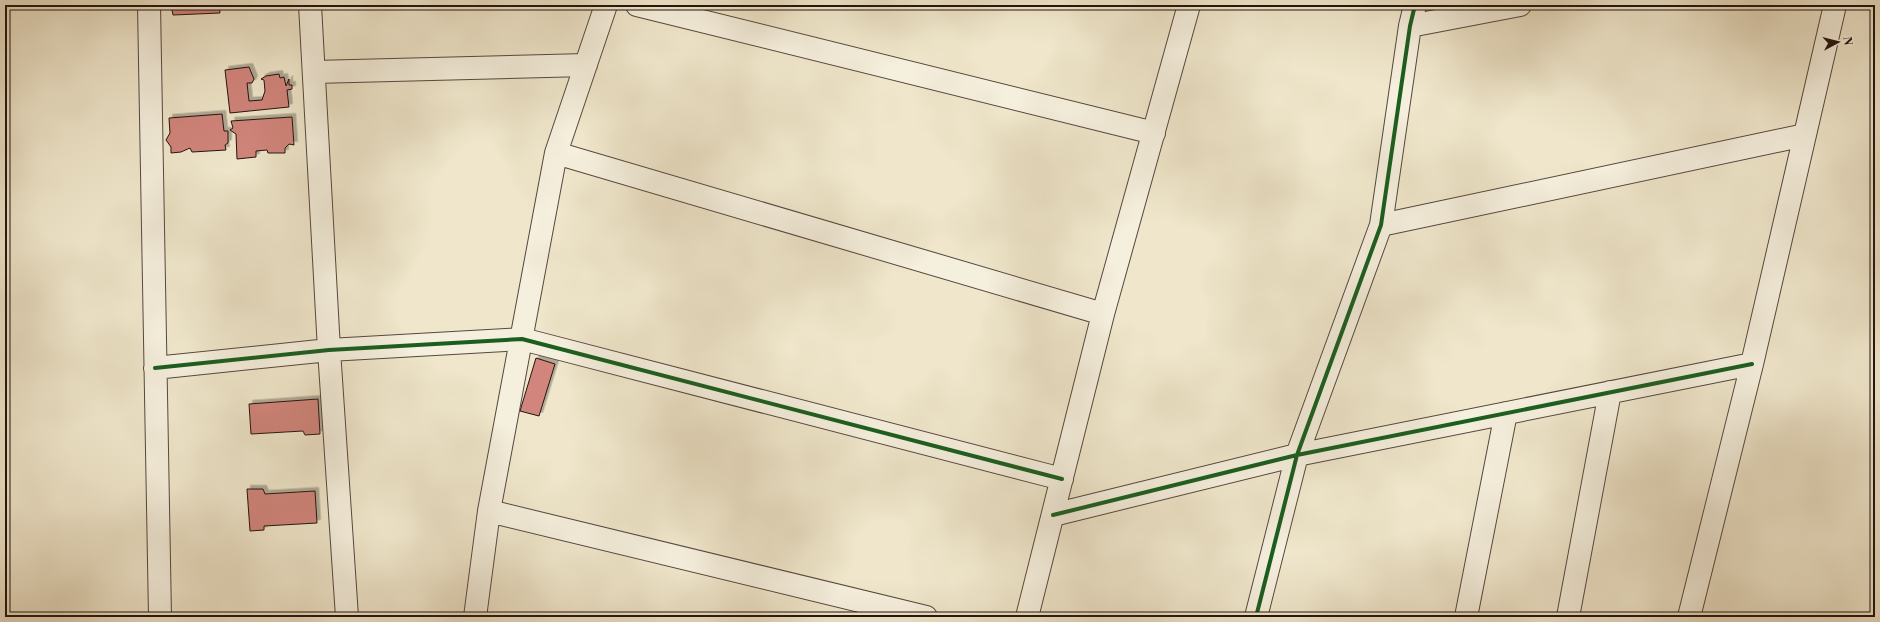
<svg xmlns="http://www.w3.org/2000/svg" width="1880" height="622" font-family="'Libre Bodoni',serif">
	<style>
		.building { fill: #d1857c; stroke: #23140e; filter: url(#shadow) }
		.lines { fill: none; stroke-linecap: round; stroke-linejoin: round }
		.minor-casing { stroke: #56483d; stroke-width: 24 }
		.minor { stroke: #f5efdd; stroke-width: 22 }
		.cycleway-casing { stroke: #f5efdd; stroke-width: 6 }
		.cycleway { stroke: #1b5e20; stroke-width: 4 }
	</style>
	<defs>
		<filter id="shadow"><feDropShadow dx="3.5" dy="-3.5" stdDeviation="0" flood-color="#0004"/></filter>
	</defs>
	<rect width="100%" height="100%" fill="#efe6cb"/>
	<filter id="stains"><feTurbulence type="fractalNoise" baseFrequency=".005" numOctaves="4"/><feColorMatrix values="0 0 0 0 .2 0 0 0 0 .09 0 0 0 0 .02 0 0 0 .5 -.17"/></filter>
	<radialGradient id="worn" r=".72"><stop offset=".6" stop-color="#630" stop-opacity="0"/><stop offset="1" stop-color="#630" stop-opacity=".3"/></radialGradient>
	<!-- building -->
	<path class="building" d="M171 5H219L220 13 173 15Z
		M249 67 254 79 252 83H247L249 101 262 100 265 91 264 80 261 79 266 76 279 74 280 78 284 77 286 86 289 79V85H292V89L287 90 289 107 230 113 225 70Z
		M222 114 224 131H228V143L225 145 226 150 192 152 190 148 181 152 171 153V147L166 140 170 133 169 118Z
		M292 117 294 145 289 144 285 148V153H268L267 150 256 151V157L237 159 236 134 230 130 233 128 231 121Z
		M536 358 555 364 539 416 520 411Z
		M318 399 320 434 305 435 303 431 251 434 249 404Z
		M247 489H263L265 494 315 491 317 523 264 526V530L250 531Z"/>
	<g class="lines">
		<defs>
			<path id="minor" d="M149 5 160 617
				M310 5 329 350 347 617
				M637 5 1154 133
				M1410 26 1520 5
				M314 72 586 65
				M556 153 1103 314
				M1381 225 1805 135
				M155 368 329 350 522 339 1062 479
				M489 511 926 617
				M1053 515 1297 455 1752 364
				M475 617 489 511 556 153 606 5
				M1027 617 1103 314 1189 5
				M1256 617 1297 455 1381 225 1410 26 1415 5
				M1466 617 1506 413
				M1568 617 1610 392
				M1689 617 1752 364 1835 5"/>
		</defs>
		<!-- minor casing -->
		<use href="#minor" class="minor-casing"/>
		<!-- minor -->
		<use href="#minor" class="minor"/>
		<defs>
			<path id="cycleway" d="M155 368 329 350 522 339 1062 479
				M1053 515 1297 455 1752 364
				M1256 617 1297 455 1381 225 1410 26 1415 5"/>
		</defs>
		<!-- cycleway casing -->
		<use href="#cycleway" class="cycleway-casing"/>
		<!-- cycleway -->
		<use href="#cycleway" class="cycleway"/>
	</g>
	<!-- margin -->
	<rect width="1880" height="622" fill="none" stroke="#efe6cb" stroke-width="20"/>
	<rect x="6" y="6" width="1868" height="610" fill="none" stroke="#23140e" stroke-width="2"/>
	<rect x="10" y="10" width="1860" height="602" fill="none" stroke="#23140e"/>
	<!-- north arrow -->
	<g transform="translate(1838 42) rotate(83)" stroke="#f5efdd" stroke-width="3" paint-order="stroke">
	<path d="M0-3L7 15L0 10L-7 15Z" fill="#23140e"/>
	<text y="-6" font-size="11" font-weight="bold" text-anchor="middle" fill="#23140e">N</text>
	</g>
	<rect width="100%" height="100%" filter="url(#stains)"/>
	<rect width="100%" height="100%" fill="url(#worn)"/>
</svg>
